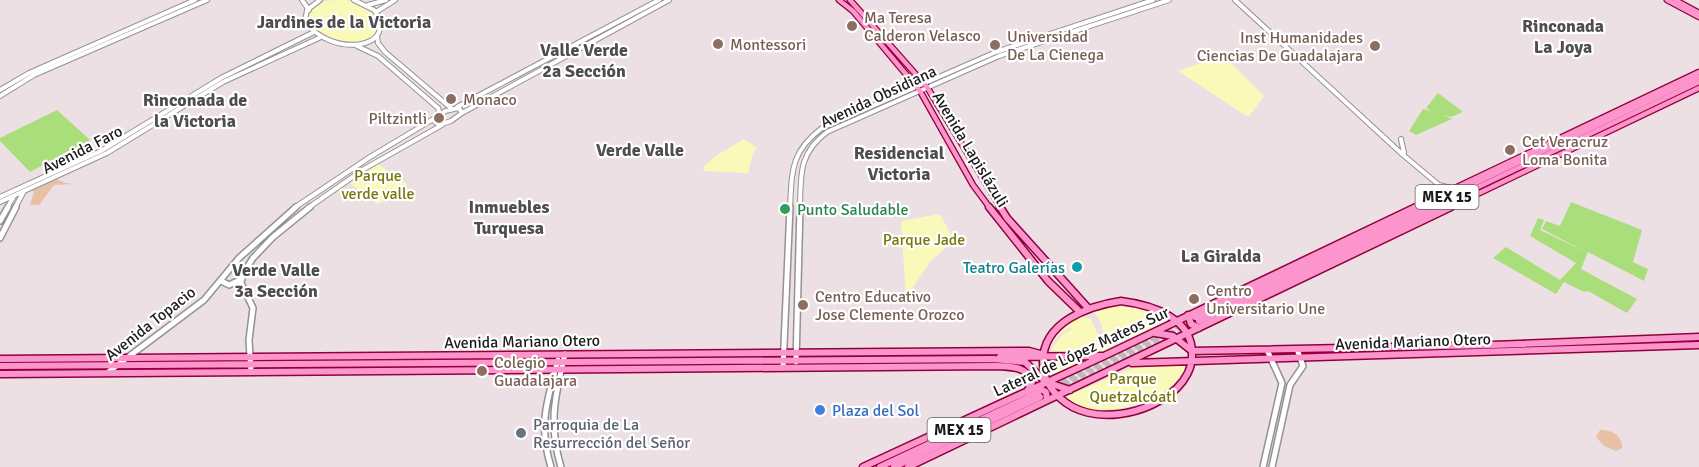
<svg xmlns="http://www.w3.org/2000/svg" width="1699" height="467" font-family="Signika,sans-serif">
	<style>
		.grass { fill: #e8c0a4 }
		.park { fill: #f9f9ba }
		.pitch { fill: #aade7b }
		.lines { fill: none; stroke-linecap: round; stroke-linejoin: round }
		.major-tunnel { stroke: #c3b9bd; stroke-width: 6; stroke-dasharray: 6 3; stroke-linecap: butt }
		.minor-far1-casing { stroke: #929292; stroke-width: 6 }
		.minor-casing { stroke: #929292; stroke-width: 8 }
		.major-far1-casing { stroke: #91003d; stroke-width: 7 }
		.major-casing { stroke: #91003d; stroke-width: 9 }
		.minor-far1 { stroke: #fff; stroke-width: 4 }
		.minor { stroke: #fff; stroke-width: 5 }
		.major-far1 { stroke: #fc95cb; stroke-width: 4.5 }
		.major { stroke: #fc95cb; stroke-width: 6 }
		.education-dot { fill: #8d6e63; stroke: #fff; stroke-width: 2 }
		.leisure-dot { fill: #2e9e5b; stroke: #fff; stroke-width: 2 }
		.culture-dot { fill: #0f9aa8; stroke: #fff; stroke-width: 2 }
		.shop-dot { fill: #3f7fe0; stroke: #fff; stroke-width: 2 }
		.worship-dot { fill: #6b7280; stroke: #fff; stroke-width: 2 }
		.labels { text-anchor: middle; stroke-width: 4.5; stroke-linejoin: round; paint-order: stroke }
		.shield { fill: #fff; stroke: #5f5f5f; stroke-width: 1.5 }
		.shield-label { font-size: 15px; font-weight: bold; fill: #1b1b1b }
		.education-label { font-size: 16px; fill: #785e54; stroke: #fff; text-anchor: start }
		.street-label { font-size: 16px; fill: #1b1b1b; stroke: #fff }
		.park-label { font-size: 16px; fill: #77760a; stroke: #fff }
		.leisure-label { font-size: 16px; fill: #27864d; stroke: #fff; text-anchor: start }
		.culture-label { font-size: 16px; fill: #0d838f; stroke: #fff; text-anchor: end }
		.shop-label { font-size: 16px; fill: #366cbe; stroke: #fff; text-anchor: start }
		.worship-label { font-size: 16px; fill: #5b616d; stroke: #fff; text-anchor: start }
		.neighbourhood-label { font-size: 18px; font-weight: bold; fill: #4e4e4e; stroke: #fff }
	</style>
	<rect width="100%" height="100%" fill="#ede0e5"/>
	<!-- grass -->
	<path class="grass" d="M57 179 65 183 73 184 54 185 39 205H30L34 192 32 189Z
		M1600 430C1611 429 1623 436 1622 448L1616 451 1604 446 1596 437Z"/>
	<!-- park -->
	<path class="park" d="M346 0 368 7 377 18 375 36C354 52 326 42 310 24 307 0 326 0 346 0Z
		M1223 55 1264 96 1249 116 1245 115 1178 71Z
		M744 139 757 148 753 153 748 173 703 171 704 166 714 157Z
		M378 164 407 184 378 204 350 183Z
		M940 214 954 240 930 262 908 295H906L901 221Z
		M1114 306 1150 308 1170 319 1122 342 1115 341 1104 334 1099 318 1093 312 1098 309Z
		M1080 316 1091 319 1097 333 1114 347C1096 357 1070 353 1051 350L1062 335 1072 329 1070 327 1060 334 1048 349 1061 328Z
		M1048 358H1086L1089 360 1056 373 1049 379Z
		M1186 363C1178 403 1088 427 1062 395L1076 392 1140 365Z"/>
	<!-- pitch -->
	<path class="pitch" d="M1438 93 1463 112 1451 117 1443 115 1452 119 1416 135 1409 131 1423 109 1431 111 1426 108Z
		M57 110 90 140 30 172 0 141V138Z
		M1571 202 1642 230 1633 262 1648 269 1644 281 1588 252 1581 269 1637 299 1627 313 1588 291 1584 292 1564 282 1556 294 1493 258 1506 247 1560 280 1576 263 1530 236 1538 218 1544 220 1540 230 1586 252 1542 229 1546 221 1560 226Z"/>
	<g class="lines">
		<!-- major-tunnel -->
		<path class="major-tunnel" d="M1053 386 1193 318
			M1040 397 1193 324"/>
		<defs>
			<path id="minor-far1" d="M302 0 309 10
				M320 0 307 10 305 21C330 58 401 50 374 10L354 0
				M1235 0 1402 154 1439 185 1455 189
				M368 5 386 0
				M376 12 395 0
				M377 36 378 43 385 52 452 109
				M357 46 378 56 438 108 440 114
				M0 90 29 73 195 0
				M0 96 34 75 207 0
				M457 107 659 0
				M459 108 462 113 451 121 439 125 434 121 445 111Z
				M462 113 669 0
				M1401 139 1404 153
				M0 197 101 151 221 78 312 33
				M0 202 107 153 223 82 319 38
				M7 208 14 196
				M15 208 24 191
				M294 208 370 157 435 118
				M308 208 364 169 442 125
				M790 208C792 172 790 152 822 128L996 52 1153 0
				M800 208C801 175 798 154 827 132L999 56 1169 0"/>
			<path id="minor" d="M0 221 8 207
				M0 238 16 207
				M221 281 229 285 242 279
				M796 362 800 207
				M783 368 790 207
				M251 372 249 340 253 308 241 283 242 275 253 258 273 237 310 207
				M107 373 204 300 239 258 296 207
				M551 467C538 425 547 401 558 360
				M561 467C548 424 555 396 565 354
				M1263 467 1282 383 1267 350
				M1272 467 1290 385 1303 366 1297 349"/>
			<path id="major-far1" d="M839 0 853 11 920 91 973 185 990 208
				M850 0 927 87 1001 208
				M1667 0 1699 17
				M1675 0 1699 13
				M1413 208 1699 72
				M1423 208 1699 77
				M1434 208 1699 82
				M1448 208 1699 88"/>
			<path id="major" d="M989 207 1048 281 1080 312
				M1000 207 1007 218 1088 308
				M1121 301C1152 305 1194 318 1192 356 1192 368 1185 380 1177 388 1149 415 1091 427 1060 398 1050 389 1043 377 1043 363 1042 322 1088 306 1121 301Z
				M1188 315 1191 324 1199 328
				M1195 317 1426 207
				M1199 321 1438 207
				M1155 333 1173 336 1192 351 1493 345 1699 337
				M1000 357 1102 356
				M0 359 1029 351 1044 355
				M1132 363 1699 345
				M0 366 993 359 1025 362 1046 382 1070 390
				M0 374 997 366C1013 367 1026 366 1032 382L1027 392
				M1037 387 1046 392 1047 400
				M863 467 1106 355 1416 207
				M880 467 1038 393
				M894 467 1040 397
				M908 467 1451 207"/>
		</defs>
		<!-- minor-far1 casing -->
		<use href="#minor-far1" class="minor-far1-casing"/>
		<!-- minor casing -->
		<use href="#minor" class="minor-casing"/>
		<!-- major-far1 casing -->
		<use href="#major-far1" class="major-far1-casing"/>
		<!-- major casing -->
		<use href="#major" class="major-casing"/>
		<!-- minor-far1 -->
		<use href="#minor-far1" class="minor-far1"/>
		<!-- minor -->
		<use href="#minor" class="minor"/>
		<!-- major-far1 -->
		<use href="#major-far1" class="major-far1"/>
		<!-- major -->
		<use href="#major" class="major"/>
	</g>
	<!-- markers -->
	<g class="education-dot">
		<circle cx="852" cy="26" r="6"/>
		<circle cx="718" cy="44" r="6"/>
		<circle cx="995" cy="45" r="6"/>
		<circle cx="1375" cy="46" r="6"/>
		<circle cx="451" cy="99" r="6"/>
		<circle cx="439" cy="118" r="6"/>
		<circle cx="1510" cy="150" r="6"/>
		<circle cx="1194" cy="299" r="6"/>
		<circle cx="803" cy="305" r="6"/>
		<circle cx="482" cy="371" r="6"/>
	</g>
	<circle class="leisure-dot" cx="785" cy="209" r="6"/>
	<circle class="culture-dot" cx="1077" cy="267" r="6"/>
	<circle class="shop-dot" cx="820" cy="410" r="6"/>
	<circle class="worship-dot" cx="521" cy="433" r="6"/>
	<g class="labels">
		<!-- shield labels -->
		<g class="shield">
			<rect x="1415.5" y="185" width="63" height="24" rx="4.5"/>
			<rect x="927.5" y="418" width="63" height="24" rx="4.5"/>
		</g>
		<g class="shield-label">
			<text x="1447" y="202">MEX 15</text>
			<text x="959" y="435">MEX 15</text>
		</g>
		<!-- education labels -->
		<g class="education-label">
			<text x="864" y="23">Ma Teresa<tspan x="864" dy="18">Calderon Velasco</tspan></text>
			<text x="1007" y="42">Universidad<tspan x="1007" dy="18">De La Cienega</tspan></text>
			<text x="1363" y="43" text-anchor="end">Inst Humanidades<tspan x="1363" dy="18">Ciencias De Guadalajara</tspan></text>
			<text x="730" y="50">Montessori</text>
			<text x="463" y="105">Monaco</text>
			<text x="427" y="124" text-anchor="end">Piltzintli</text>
			<text x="1522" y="147">Cet Veracruz<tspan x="1522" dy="18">Loma Bonita</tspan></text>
			<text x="1206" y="296">Centro<tspan x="1206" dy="18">Universitario Une</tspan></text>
			<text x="815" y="302">Centro Educativo<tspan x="815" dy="18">Jose Clemente Orozco</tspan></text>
			<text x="494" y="368">Colegio<tspan x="494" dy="18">Guadalajara</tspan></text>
		</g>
		<!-- street labels -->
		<g class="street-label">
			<text transform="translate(878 96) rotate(-25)" y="6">Avenida Obsidiana</text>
			<text transform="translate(82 149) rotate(-27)" y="6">Avenida Faro</text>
			<text transform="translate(971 149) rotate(59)" y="6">Avenida Lapislázuli</text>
			<text transform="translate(150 323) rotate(-38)" y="6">Avenida Topacio</text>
			<text transform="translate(522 341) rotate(-1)" y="6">Avenida Mariano Otero</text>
			<text transform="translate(1413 341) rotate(-2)" y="6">Avenida Mariano Otero</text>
			<text transform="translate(1081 351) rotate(-25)" y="6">Lateral de López Mateos Sur</text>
		</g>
		<!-- park labels -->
		<g class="park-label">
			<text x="378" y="181">Parque<tspan x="378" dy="18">verde valle</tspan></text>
			<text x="924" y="245">Parque Jade</text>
			<text x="1133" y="384">Parque<tspan x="1133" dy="18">Quetzalcóatl</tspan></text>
		</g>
		<!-- leisure labels -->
		<g class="leisure-label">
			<text x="797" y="215">Punto Saludable</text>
		</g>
		<!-- culture labels -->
		<g class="culture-label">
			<text x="1065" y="273">Teatro Galerías</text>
		</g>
		<!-- shop labels -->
		<g class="shop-label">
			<text x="832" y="416">Plaza del Sol</text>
		</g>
		<!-- worship labels -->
		<g class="worship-label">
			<text x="533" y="430">Parroquia de La<tspan x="533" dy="18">Resurrección del Señor</tspan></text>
		</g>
		<!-- neighbourhood labels -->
		<g class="neighbourhood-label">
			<text x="344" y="28">Jardines de la Victoria</text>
			<text x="1563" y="32">Rinconada<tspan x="1563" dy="21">La Joya</tspan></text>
			<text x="584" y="56">Valle Verde<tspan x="584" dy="21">2a Sección</tspan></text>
			<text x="195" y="106">Rinconada de<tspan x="195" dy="21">la Victoria</tspan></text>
			<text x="640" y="156">Verde Valle</text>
			<text x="899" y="159">Residencial<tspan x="899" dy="21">Victoria</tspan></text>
			<text x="509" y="213">Inmuebles<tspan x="509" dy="21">Turquesa</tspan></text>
			<text x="1221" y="262">La Giralda</text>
			<text x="276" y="276">Verde Valle<tspan x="276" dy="21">3a Sección</tspan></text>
		</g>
	</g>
</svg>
